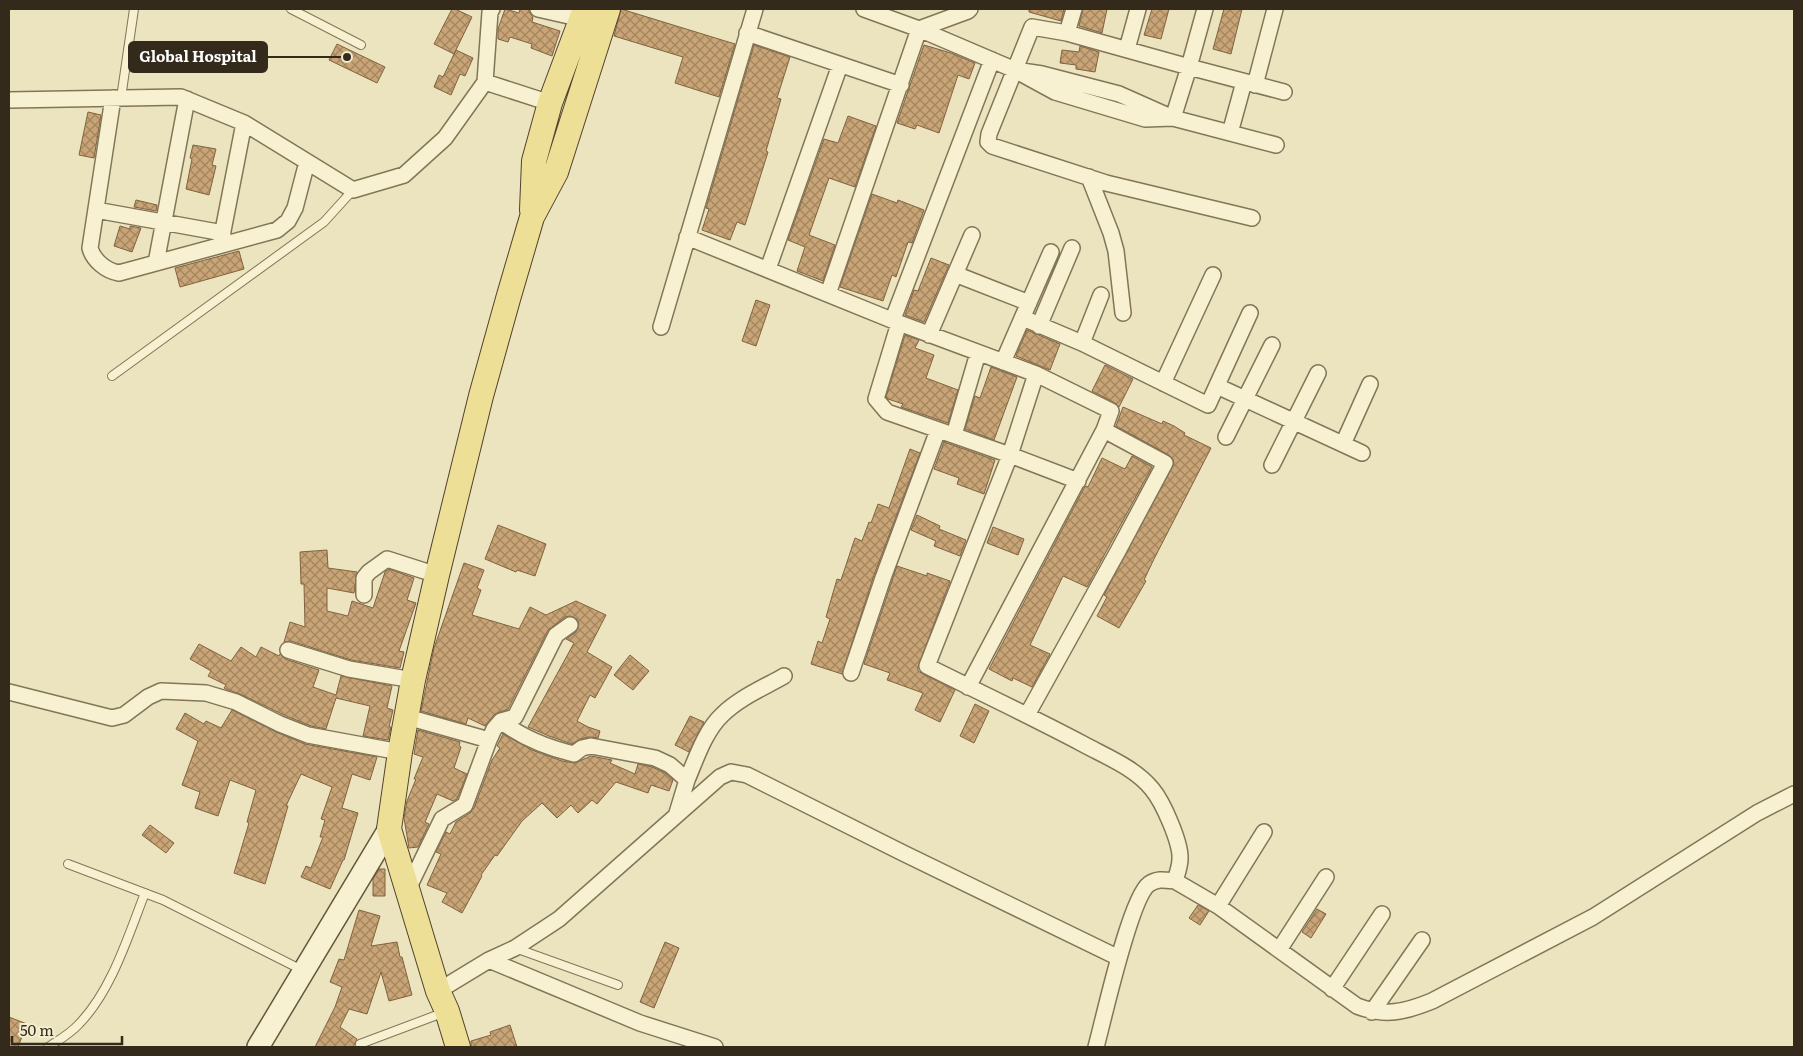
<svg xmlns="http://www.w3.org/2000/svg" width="1803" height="1056" font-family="Literata,serif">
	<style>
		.building { fill: url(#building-cross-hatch); stroke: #81633f }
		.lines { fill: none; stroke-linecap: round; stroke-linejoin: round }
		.lane-casing { stroke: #837558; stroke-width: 10 }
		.street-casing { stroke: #837558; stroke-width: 18 }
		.secondary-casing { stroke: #64563c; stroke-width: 24 }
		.primary-casing { stroke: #50422d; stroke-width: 26 }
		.lane { stroke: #f7f1d1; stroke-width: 8 }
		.street { stroke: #f7f1d1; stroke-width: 15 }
		.secondary { stroke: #f7f1d1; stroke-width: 21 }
		.primary { stroke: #eedf97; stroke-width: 24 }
		.leader { fill: none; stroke: #332a1c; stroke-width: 2 }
		.callout-dot { fill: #332a1c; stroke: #f3eece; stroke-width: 2 }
		.callout { fill: #332a1c; stroke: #332a1c; stroke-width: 2 }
		.callout-label { font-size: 15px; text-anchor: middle; font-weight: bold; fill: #fff }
	</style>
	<defs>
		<pattern id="building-cross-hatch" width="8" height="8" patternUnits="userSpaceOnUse" patternTransform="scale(1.25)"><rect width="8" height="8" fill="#c8a476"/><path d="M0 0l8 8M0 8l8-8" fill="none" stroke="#a38660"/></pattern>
	</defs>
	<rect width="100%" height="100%" fill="#ebe4bf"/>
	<!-- building -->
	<path class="building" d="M452 9H455L472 17 454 54 434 44Z
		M505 9 519 13 520 9H529V12L533 17 532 22 560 31 552 56 531 48 532 44 510 37 508 42 498 39V29Z
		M621 9 735 44 719 97 675 83 683 57 614 36Z
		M1029 9H1064L1061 21 1029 12Z
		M1083 9H1107L1102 33 1079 26Z
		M1152 9H1169L1161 39 1144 35Z
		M1224 9H1242L1231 54 1213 49Z
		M337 44 385 67 377 83 329 60Z
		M754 45 790 57 777 98 781 99 766 151 768 152 752 203 745 225 737 222 730 240 702 230 709 209 706 208Z
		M924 45 951 53 975 63 969 79 958 75 939 133 917 125 915 129 897 123Z
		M1080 46 1099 52 1095 72 1076 69V65L1060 63 1062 50 1079 52Z
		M456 50 473 58 465 76 460 74 451 95 434 87 439 75 443 77Z
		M88 112 101 115 94 158 79 155Z
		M848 116 876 126 855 187 829 178 809 235 835 245 823 281 797 271 805 247 788 240 824 139 838 143Z
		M193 145 216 149 212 165 216 166 209 195 186 189 192 159 190 158Z
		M872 194 897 203 898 200 924 210 912 243 908 242 896 277 892 275 883 301 840 287Z
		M136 200 157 205 156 211 134 207Z
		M120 226 130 229V226L141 228 132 252 114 246Z
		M239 251 244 269 180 287 175 268Z
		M931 258 949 265 924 322 905 315 914 290 918 291Z
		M756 300 770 305 756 346 742 341Z
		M1027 330 1060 344 1050 370 1016 356Z
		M905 335 919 340 915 348 934 355 926 378 958 390 948 423 901 407 903 404 888 399 886 397Z
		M1105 365 1133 379 1119 407 1115 403 1092 391Z
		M991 367 1017 377 994 440 965 429 975 396 980 398Z
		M1123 407 1162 424 1163 421 1174 426 1185 433 1184 435 1211 448 1154 559 1144 580 1146 581 1119 628 1097 616 1107 597 1104 595 1174 463 1173 459 1169 455 1116 426Z
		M944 442 995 460 984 494 957 484 959 478 934 469Z
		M910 449 920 453 874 575 842 674 811 664 818 641 822 643 830 619 826 617 837 579 841 580 855 538 862 541 869 522 871 523 878 504 889 508Z
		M1132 456 1152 467 1087 587 1063 576 1030 645 1050 654 1032 687 1013 678 1012 681 989 669 1084 488 1086 486 1088 487 1102 458 1125 469Z
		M917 515 940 526 939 529 966 540 960 556 934 546 936 541 911 530Z
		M498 525 546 544 535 576 517 570 516 572 485 559Z
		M993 527 1024 539 1018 555 987 543Z
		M327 550 328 568 357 572 354 593 327 588V611L348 616 352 601 373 608 385 572 389 569 414 578 407 600 416 603 399 651 404 652 400 668 351 660 291 641 284 642 290 622 305 627 304 584H301L300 552Z
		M464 563 484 570 477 588 481 590 472 615 519 629 530 607 546 615 576 601 606 615 587 652 612 667 595 698 590 695 577 721 588 727 600 731 598 738 589 737 580 739 572 744 549 736 528 727 574 643 566 639 576 632 579 624 577 619 570 616 565 617 548 630 508 709 495 714 485 726 468 718 466 724 421 711 434 648Z
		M897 566 927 576V573L950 581 918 667V671L923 674 955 690 940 722 915 710 923 693 887 680 890 673 864 664Z
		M199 644 231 661 241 647 256 657 261 647 279 656 280 654 285 659 319 670 313 687 336 695 341 676 392 686 387 708 393 710 389 727H391L388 740 363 736 370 706 336 698 326 729 311 726 284 715 240 694 226 689 224 688 226 685 208 676 211 671 190 659Z
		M630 655 649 671 633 690 614 675Z
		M975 704 989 711 974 743 960 736Z
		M232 710 276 732 305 744 377 757 370 780 352 774 342 808 358 813 344 860H343L330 889 301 877 306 866 311 868 323 837H320L325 820 321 819 332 787 301 774 286 806H288L280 834 265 884 234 873 249 823 247 822 256 790 230 780 218 816 195 808 200 792 182 785 198 741 176 729 185 713 204 724 206 721 221 728Z
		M690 716 704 722 689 752 675 745Z
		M418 730 460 742 459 746 461 747 454 768 467 774 457 799 453 801 437 794 425 822 429 824 418 847 409 848 404 818 407 801 416 779H414L423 757 414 754Z
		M503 734 532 750 562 761 575 763 591 756 612 760 610 763 635 774 638 764 652 767 665 773 673 780 669 791 651 785 648 793 616 782 597 804 592 800 578 813 571 805 557 818 542 803 522 821 497 856 495 855 481 875 482 876 462 913 442 902 447 893 427 885 441 854 436 852 446 832 450 834 456 822 470 813 474 808 492 760 500 748 497 746Z
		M150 825 174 843 166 853 142 835Z
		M379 869H385V896H373V879Z
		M1198 905 1209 911 1200 925 1189 918Z
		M1317 909 1326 914 1311 938 1302 932Z
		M359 910 380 916 371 946 397 942 400 957H402L412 995 389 1001 381 972 367 1014 349 1009 340 1027 357 1039 353 1047H315L335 1007 342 987 330 982 339 959 344 960Z
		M665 942 679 948 654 1008 640 1002Z
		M9 1017 27 1024 18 1047H9Z
		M510 1025 517 1047H471V1041L491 1035 490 1032Z"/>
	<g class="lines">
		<defs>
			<path id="lane" d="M291 9 361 45
				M121 98 134 9
				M112 376 324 222 353 190
				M68 864 163 900 302 970
				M515 948 618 985
				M360 1044 445 1012
				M48 1047C59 1040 70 1034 79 1024 112 990 128 936 145 893"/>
			<path id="street" d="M538 9 582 19
				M864 9 919 29 1015 70 1042 74 1119 94 1173 118 1276 145
				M1074 9 1067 33 1032 27 989 134 988 142 992 146 1106 183 1252 218
				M747 33 901 85
				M1067 33 1189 67 1284 92
				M1127 49 1138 9
				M1022 74 1055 92 1145 119 1173 118 1189 67 1205 9
				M485 82 490 12 492 9
				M1255 85 1275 9
				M113 98 90 248C93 260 106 271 119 273L277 230 288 221 295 208 307 162
				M9 100 181 97 244 123 353 190 404 175 445 138 485 82 550 103
				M1230 133 1244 82
				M1089 177 1111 233 1116 251 1123 313
				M96 210 223 233
				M687 237 899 323 1036 374 1111 411 1104 430 968 687
				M221 241 244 123
				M156 263 187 99
				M768 269 840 65
				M955 274 1029 303
				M828 294 919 29 968 11 970 9
				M1023 318 1082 343 1208 405 1250 313
				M893 319 992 60
				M899 323 876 399 887 412 1010 455 1078 481
				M1039 326 1072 248
				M661 327 755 9
				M929 335 972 235
				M1082 343 1101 295
				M1003 362 1051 252
				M1036 374 1010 455 927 666C979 692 1032 717 1083 744 1107 757 1135 768 1152 789 1163 802 1181 843 1180 859 1180 866 1177 874 1175 881 1165 880 1158 878 1149 884 1130 898 1104 1018 1096 1047
				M1163 383 1213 275
				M1217 386 1362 453
				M954 435 978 353
				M1226 437 1272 345
				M1343 444 1370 384
				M1272 465 1318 373
				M364 595V578L369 572 387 559 437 575
				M288 650 349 669 413 680
				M851 673 883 578 938 430
				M9 692 112 718 124 715 148 697 161 691 206 693 236 702 280 724 308 735 400 752
				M1027 715 1118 551 1165 463 1104 430
				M407 717 489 740
				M501 721 515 717 556 635 570 625
				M687 780C696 759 705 731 722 715 739 698 763 688 784 676
				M1175 881 1218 906 1357 1006C1385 1017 1405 1012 1432 1001L1593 917 1757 813 1794 794
				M407 891 442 819 465 805 489 740 494 729 501 721C521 737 549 748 574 754L582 748 591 746 655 758 670 765 687 780 677 813
				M1218 906 1264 832
				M1279 950 1326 877
				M489 960 640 1023 715 1047
				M1332 989 1382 914
				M438 991 489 960 515 948 559 919 720 777 731 772 747 775 903 853 1119 958
				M1372 1012 1422 940"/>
			<path id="secondary" d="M258 1047 389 829"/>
			<path id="primary" d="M532 210 534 161 550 103 585 9
				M458 1047 447 1011 438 991 389 829 400 752 413 680 437 575 481 396 508 299 532 217 556 172 608 9"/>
		</defs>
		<!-- lane casing -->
		<use href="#lane" class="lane-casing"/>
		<!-- street casing -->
		<use href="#street" class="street-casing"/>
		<!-- secondary casing -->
		<use href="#secondary" class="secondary-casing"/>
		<!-- primary casing -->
		<use href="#primary" class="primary-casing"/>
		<!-- lane -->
		<use href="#lane" class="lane"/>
		<!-- street -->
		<use href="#street" class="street"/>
		<!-- secondary -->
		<use href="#secondary" class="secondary"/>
		<!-- primary -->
		<use href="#primary" class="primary"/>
	</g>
	<!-- callouts -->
	<path class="leader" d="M347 57L267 57"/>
	<circle class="callout-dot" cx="347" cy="57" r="5"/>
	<rect class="callout" x="129" y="42" width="138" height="30" rx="5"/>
	<g class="callout-label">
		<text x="198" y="62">Global Hospital</text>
	</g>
	<!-- border -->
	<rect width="1803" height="1056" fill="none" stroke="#332a1c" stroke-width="20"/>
	<!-- scale -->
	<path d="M12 1036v8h110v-8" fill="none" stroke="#332a1c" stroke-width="2.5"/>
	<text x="20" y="1036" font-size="15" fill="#332a1c" stroke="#f3eece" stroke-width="4" paint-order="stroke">50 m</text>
</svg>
